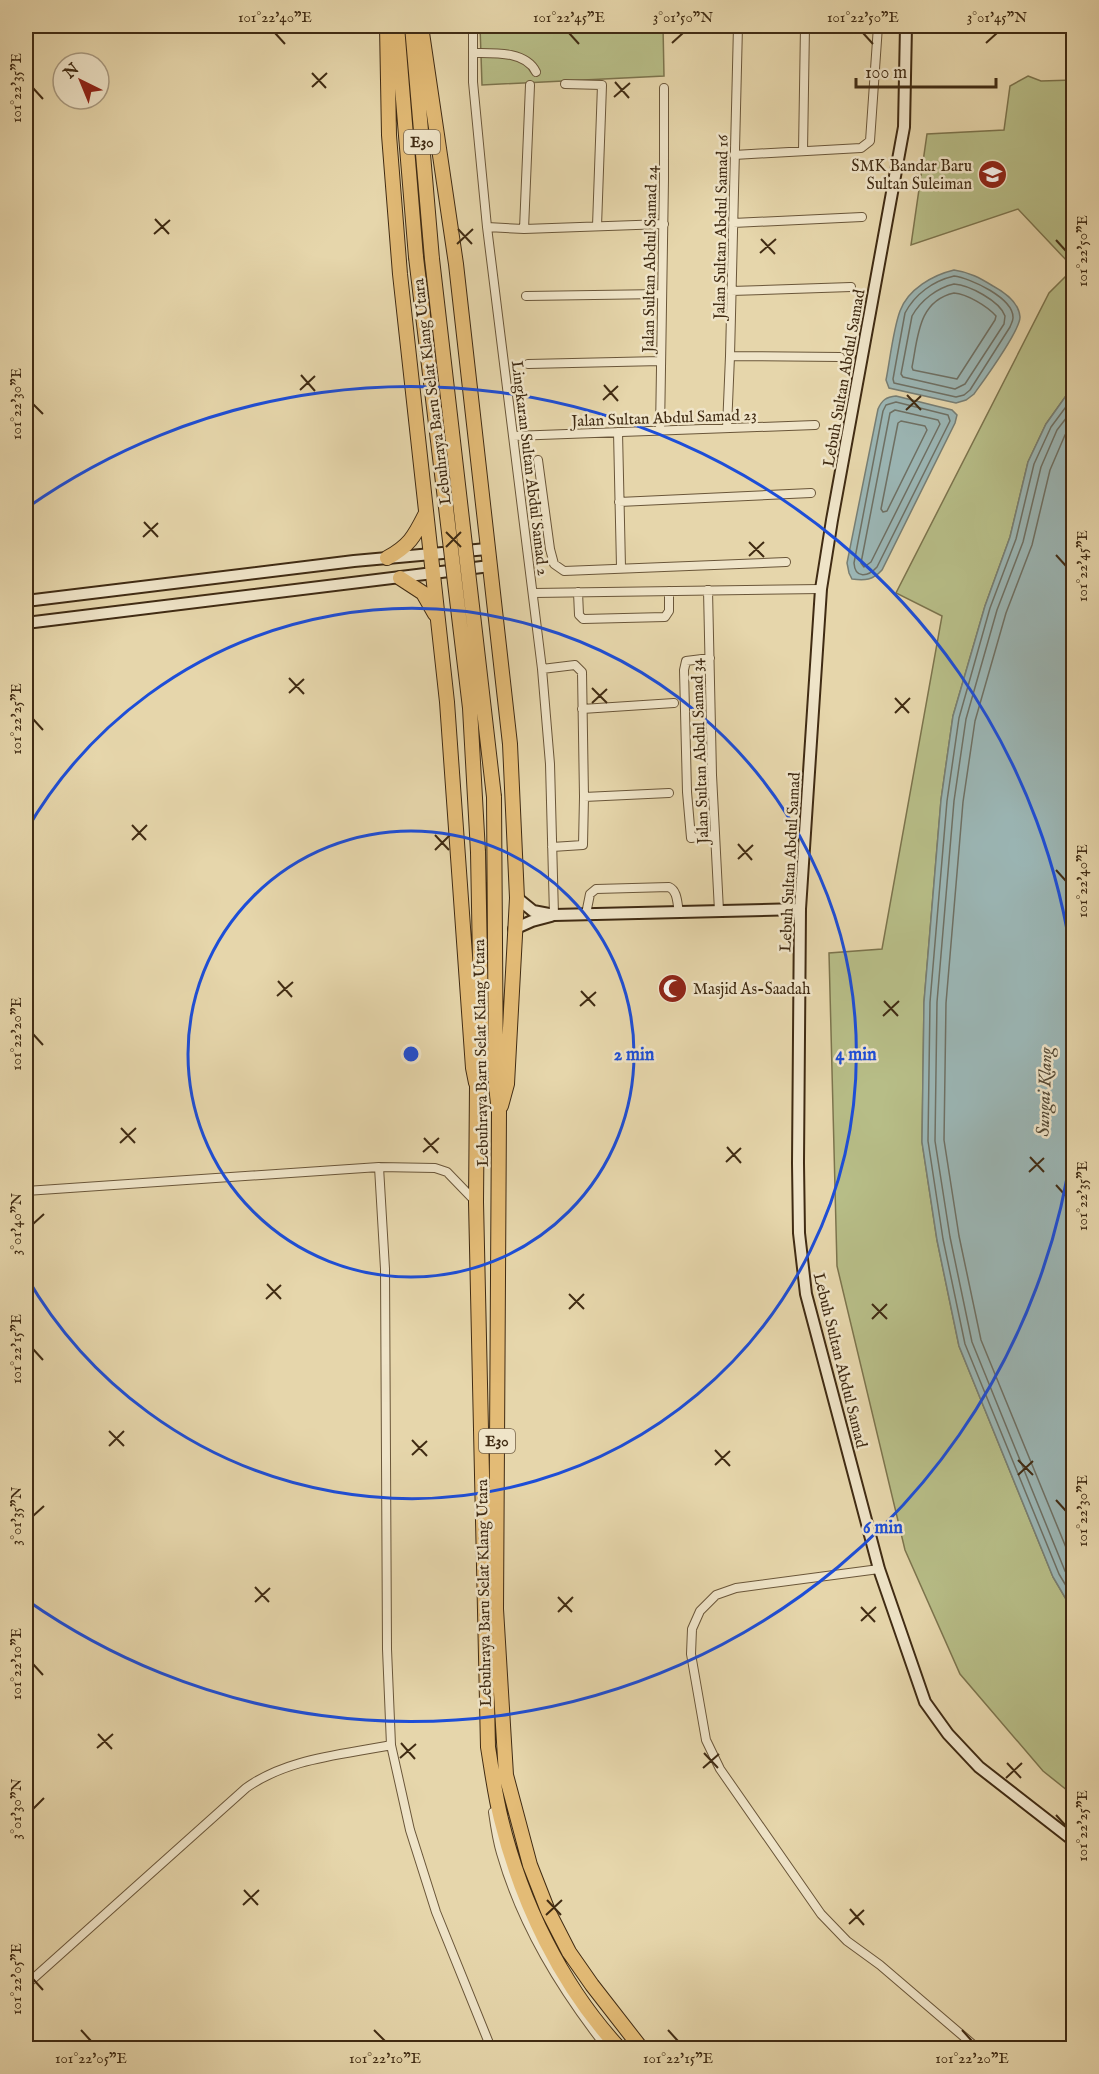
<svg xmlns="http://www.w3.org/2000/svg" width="1099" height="2074" font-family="'IM FELL English',serif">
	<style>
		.green { fill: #b7bd87; stroke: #7c744d; stroke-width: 1.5 }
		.water { fill: #9bb6b5; stroke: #777e74; stroke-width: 1.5 }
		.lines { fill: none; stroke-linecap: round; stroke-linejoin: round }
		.shore { stroke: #6e7064; stroke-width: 1.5 }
		.street-casing { stroke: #6a5639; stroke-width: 10 }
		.secondary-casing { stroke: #402b13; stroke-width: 14 }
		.highway-casing { stroke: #402b13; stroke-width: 16 }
		.street { stroke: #efe4c8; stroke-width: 8 }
		.secondary { stroke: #efe4c8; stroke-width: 10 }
		.highway { stroke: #e3bb76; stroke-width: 14 }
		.highway-bridge-casing { stroke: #402b13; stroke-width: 16; stroke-linecap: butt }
		.highway-bridge { stroke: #e3bb76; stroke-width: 14 }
		.ticks { fill: none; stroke: #402b13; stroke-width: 2 }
		.ring { fill: none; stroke: #1d4ed8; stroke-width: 3 }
		.labels { text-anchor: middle; stroke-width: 5; stroke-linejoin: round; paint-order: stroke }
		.shield { fill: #efe4c8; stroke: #746249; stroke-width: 1.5 }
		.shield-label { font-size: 15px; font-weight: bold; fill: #402b13 }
		.poi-label { font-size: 16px; fill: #402b13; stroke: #efe4c8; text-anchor: end }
		.street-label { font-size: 16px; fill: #402b13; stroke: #efe4c8 }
		.water-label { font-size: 18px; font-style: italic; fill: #524733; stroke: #efe4c8 }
		.centre { fill: #1d4ed8; stroke: #efe4c8; stroke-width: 3 }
		.ring-label { font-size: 18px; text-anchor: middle; font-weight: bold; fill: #1d4ed8; stroke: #efe4c8; stroke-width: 5; stroke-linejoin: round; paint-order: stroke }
		.neatline { fill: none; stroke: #402b13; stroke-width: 2 }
		.ticks-label { font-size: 15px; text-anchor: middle; fill: #402b13 }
	</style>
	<rect width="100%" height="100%" fill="#e6d6ab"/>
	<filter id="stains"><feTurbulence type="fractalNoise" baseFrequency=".00333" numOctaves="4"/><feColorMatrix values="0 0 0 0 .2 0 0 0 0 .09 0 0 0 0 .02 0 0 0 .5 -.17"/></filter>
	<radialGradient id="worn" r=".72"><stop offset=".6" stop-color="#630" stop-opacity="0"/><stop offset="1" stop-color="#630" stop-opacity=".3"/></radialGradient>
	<!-- green -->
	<path class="green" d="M480 26H663L664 76 482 85Z
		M1028 76 1041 81 1073 80V254L1067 261 1018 209 911 245 927 134 1004 130 1010 86Z
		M1073 269V386L1046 424 1028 462 1010 537 985 606 953 716 941 800 924 1002 922 1142 937 1240 959 1346 1053 1577 1073 1611V1795L1043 1771 960 1674 905 1550 837 1266 829 953 882 949 942 616 896 593 1049 293Z"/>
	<!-- water -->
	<path class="water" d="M954 270C969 272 980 278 993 286 1004 292 1019 302 1020 317 1020 331 984 380 974 394L966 400 956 403 889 388 886 380C890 360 893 330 900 311 908 289 933 275 954 270Z
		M1073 386V1611L1053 1577 959 1346 937 1240 922 1142 924 1002 941 800 953 716 985 606 1010 537 1028 462 1046 424Z
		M896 396 952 410 957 415 955 423 882 570C873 580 865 581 852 579L849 573 847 563 878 409C882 400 886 397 896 396Z"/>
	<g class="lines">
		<!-- shore -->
		<path class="shore" d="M954 276C970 278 1014 298 1013 318 1013 321 1011 324 1010 327L970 390 964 395 956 397 894 383 893 379 905 313C915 294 933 281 954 276Z
			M954 284C969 285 1000 301 1005 316L1004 324 965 384 955 389 903 377 901 374 912 316C921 300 937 288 954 284Z
			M954 293C967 294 987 306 996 316L995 320 957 379 913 370 912 367C918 337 918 301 954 293Z
			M1074 396 1051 427 1034 464 1016 539 990 608 959 718 947 801 930 1002 928 1141 943 1239 965 1344 1059 1574 1074 1599
			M896 402 948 415 950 421 877 567C868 577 855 579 854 563L883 411 886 405Z
			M1074 408 1057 430 1041 467 1023 542 997 610 966 719 954 801 937 1002 935 1141 950 1237 972 1342 1065 1571 1074 1584
			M895 410 938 420 940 424 871 562 864 567 861 563 890 413Z
			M901 421 925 426 927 430 887 511 883 512 881 509 898 423Z
			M1074 424 1065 435 1050 470 1032 545 1006 613 975 721 963 802 946 1003 944 1140 959 1236 981 1340 1074 1567"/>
		<defs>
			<path id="street" d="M473 26V82L487 227 542 669 550 764 554 915
				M473 53C494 53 526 51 536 72
				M565 84 602 85 597 226
				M803 151 805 26
				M734 155 861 148 870 141 878 26
				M733 223 862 217
				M487 227 524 229 664 224
				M524 229 530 85
				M731 291 851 287
				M526 296 662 294
				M730 356 840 357
				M528 364 661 361
				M727 428 730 356 738 26
				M660 431 664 179V88
				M618 432 621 567
				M513 436 815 425
				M538 460 550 549 554 564 564 571 786 562
				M619 502 811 493
				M708 590 712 775 719 911
				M578 592 579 615 583 619 665 617 669 611V591
				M534 593 821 589
				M710 658 686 661 684 670 687 792 691 838 715 835
				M542 669 575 665 582 672 584 797 583 845 552 847
				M582 709 674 703
				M584 797 669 793
				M586 914 590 894 596 889 669 887C678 891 677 904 679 912
				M379 1167 385 1269 387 1649 391 1745 410 1830 436 1912 491 2048
				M26 1191 379 1167 435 1168 447 1172 475 1201
				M879 1569 736 1588 716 1595 700 1611 692 1629 691 1654 706 1740 720 1769 821 1914 847 1941 880 1965 977 2048
				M493 1812C495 1826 497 1840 501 1853 522 1926 561 1989 607 2048
				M26 1985 246 1788C288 1758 342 1755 391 1745"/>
			<path id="secondary" d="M906 26 904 127 832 520 821 589 800 909 798 1163 799 1233 806 1294 879 1569 925 1702 948 1734 979 1767 1074 1841
				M26 601 354 561 487 549
				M26 623 490 566
				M517 898 533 911 554 915 800 909
				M514 929 532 921 551 916"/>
			<path id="highway" d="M387 26 389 135 400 274 447 702 473 1068 476 1083
				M397 26 416 257
				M412 26 432 259
				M421 26 456 264 510 744 517 898 507 1084 501 1106
				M387 558C409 546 414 537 425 515
				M400 578 423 593 435 614
				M494 797 496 1086 499 1112 496 1609 506 1775 530 1865 548 1911 569 1952 592 1985 641 2048
				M478 852 482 1067 477 1085 476 1202 488 1747C492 1771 495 1795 501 1819 521 1902 561 1985 619 2048"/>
		</defs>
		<!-- street casing -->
		<use href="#street" class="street-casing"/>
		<!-- secondary casing -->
		<use href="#secondary" class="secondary-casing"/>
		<!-- highway casing -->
		<use href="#highway" class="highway-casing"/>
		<!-- street -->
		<use href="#street" class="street"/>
		<!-- secondary -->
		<use href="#secondary" class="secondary"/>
		<!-- highway -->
		<use href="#highway" class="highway"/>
		<defs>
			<path id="highway-bridge" d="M416 257 470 708 478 852
				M432 259 494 797"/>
		</defs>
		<!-- highway-bridge casing -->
		<use href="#highway-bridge" class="highway-bridge-casing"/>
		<!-- highway-bridge -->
		<use href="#highway-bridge" class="highway-bridge"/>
	</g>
	<!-- ticks -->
	<path class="ticks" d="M275 33 285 44M569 33 579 44M863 33 873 44M672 43 683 33M986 43 997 33M312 73 326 88M615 82 629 98M312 87 327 73M33 88 43 99M614 97 630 83M155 219 169 234M458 229 472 244M154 234 170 220M761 239 775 254M1056 240 1066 251M457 244 473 229M760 253 776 239M301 375 315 391M604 385 618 401M300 390 315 376M907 395 921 410M603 400 618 386M33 404 43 414M906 410 921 396M144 522 158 537M446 532 461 547M143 537 158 523M749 542 764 557M446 547 461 532M1056 555 1066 566M749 556 764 542M289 678 304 694M592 688 607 703M289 693 304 679M895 698 909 713M592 703 607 689M895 713 910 698M33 719 43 730M132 825 146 840M435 835 449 850M132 840 147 825M738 844 752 860M435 850 450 835M738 859 753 845M1056 870 1066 881M278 981 292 997M581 991 595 1006M277 996 293 982M884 1001 898 1016M580 1006 596 992M883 1016 899 1001M33 1034 43 1045M121 1128 135 1143M424 1138 438 1153M120 1143 136 1128M727 1147 741 1163M423 1152 439 1138M1030 1157 1044 1172M726 1162 741 1148M1029 1172 1044 1158M1056 1185 1066 1196M33 1224 44 1214M267 1284 281 1299M569 1294 584 1309M266 1299 281 1285M872 1304 887 1319M569 1309 584 1294M872 1319 887 1304M33 1349 43 1360M109 1431 124 1446M412 1440 427 1456M109 1446 124 1431M715 1450 730 1466M412 1455 427 1441M1018 1460 1033 1475M715 1465 730 1451M1018 1475 1033 1461M1056 1500 1066 1511M33 1516 44 1506M255 1587 269 1602M558 1597 572 1612M255 1602 270 1588M861 1607 875 1622M558 1612 573 1597M861 1621 876 1607M33 1664 43 1675M98 1734 112 1749M401 1743 415 1759M97 1748 113 1734M704 1753 718 1768M400 1758 416 1744M1007 1763 1021 1778M703 1768 719 1754M1006 1778 1022 1763M33 1809 44 1798M1056 1815 1066 1826M244 1890 258 1905M547 1900 561 1915M243 1905 259 1890M850 1909 864 1925M546 1915 562 1900M849 1924 864 1910M33 1979 43 1990M81 2030 91 2041M374 2030 385 2041M668 2030 678 2041M962 2030 972 2041"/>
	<!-- distance rings -->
	<g class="ring">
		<circle cx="411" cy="1054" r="223"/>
		<path d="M26 831A445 445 0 1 1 26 1276"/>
		<path d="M1073 1141A668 668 0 0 1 28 1601M28 507A668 668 0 0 1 1073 967"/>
	</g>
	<!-- icons -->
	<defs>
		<symbol id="school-disc" viewBox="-11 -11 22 22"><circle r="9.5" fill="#8f2418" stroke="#efe4c8"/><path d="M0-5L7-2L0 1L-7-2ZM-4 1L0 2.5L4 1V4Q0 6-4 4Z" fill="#fff"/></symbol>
		<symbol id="mosque-disc" viewBox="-11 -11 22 22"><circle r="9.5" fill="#8f2418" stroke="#efe4c8"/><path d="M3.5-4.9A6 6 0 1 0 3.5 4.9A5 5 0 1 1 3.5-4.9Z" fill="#fff"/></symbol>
	</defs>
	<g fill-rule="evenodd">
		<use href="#school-disc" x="976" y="158" width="33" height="33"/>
		<use href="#mosque-disc" x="656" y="972" width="33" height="33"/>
	</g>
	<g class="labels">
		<!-- shield labels -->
		<g class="shield">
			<rect x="404" y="130" width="36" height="24" rx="4.5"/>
			<rect x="479" y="1429" width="36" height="24" rx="4.5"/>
		</g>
		<g class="shield-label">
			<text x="422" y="147">E30</text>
			<text x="497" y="1446">E30</text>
		</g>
		<!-- poi labels -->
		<g class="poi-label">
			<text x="972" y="171">SMK Bandar Baru<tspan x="972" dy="18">Sultan Suleiman</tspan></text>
			<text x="693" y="994" text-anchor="start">Masjid As-Saadah</text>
		</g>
		<!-- street labels -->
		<g class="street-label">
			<text transform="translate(720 227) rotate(-89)" y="6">Jalan Sultan Abdul Samad 16</text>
			<text transform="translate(649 259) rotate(-89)" y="6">Jalan Sultan Abdul Samad 24</text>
			<text transform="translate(843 378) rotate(-80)" y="6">Lebuh Sultan Abdul Samad</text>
			<text transform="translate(431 392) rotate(-97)" y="6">Lebuhraya Baru Selat Klang Utara</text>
			<text transform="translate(664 417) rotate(-2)" y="6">Jalan Sultan Abdul Samad 23</text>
			<text transform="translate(531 468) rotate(83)" y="6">Lingkaran Sultan Abdul Samad 2</text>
			<text transform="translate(699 751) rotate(-92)" y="6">Jalan Sultan Abdul Samad 34</text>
			<text transform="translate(789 862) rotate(-87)" y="6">Lebuh Sultan Abdul Samad</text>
			<text transform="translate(480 1053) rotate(-91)" y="6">Lebuhraya Baru Selat Klang Utara</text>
			<text transform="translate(841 1360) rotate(76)" y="6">Lebuh Sultan Abdul Samad</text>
			<text transform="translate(483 1593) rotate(-91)" y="6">Lebuhraya Baru Selat Klang Utara</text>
		</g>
		<!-- water labels -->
		<g class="water-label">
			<text transform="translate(1044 1092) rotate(-88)" y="6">Sungai Klang</text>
		</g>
	</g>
	<circle cx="411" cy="1054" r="9" class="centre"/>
	<g class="ring-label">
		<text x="634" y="1060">2 min</text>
		<text x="856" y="1060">4 min</text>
		<text x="883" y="1533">6 min</text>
	</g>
	<!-- margin -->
	<rect width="1099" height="2074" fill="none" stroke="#e6d6ab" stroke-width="66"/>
	<!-- north arrow -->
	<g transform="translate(81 81) rotate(317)"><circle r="28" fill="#efe4c8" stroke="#a99a80" stroke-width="1.5"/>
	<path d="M0-4.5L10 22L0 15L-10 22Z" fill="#8f2418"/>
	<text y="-9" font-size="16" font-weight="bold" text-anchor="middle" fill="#402b13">N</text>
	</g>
	<!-- scale -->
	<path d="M856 78v9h140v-9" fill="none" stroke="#402b13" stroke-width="3"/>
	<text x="865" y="78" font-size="18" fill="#402b13" stroke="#efe4c8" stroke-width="4.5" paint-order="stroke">100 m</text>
	<rect x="33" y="33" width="1033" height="2008" class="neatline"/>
	<g class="ticks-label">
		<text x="275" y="22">101°22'40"E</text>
		<text x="569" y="22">101°22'45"E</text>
		<text x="683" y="22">3°01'50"N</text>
		<text x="863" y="22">101°22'50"E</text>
		<text x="997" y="22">3°01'45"N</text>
		<text transform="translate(16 88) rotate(-90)" y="5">101°22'35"E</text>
		<text transform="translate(1082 251) rotate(-90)" y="5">101°22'50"E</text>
		<text transform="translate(16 404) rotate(-90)" y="5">101°22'30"E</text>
		<text transform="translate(1082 566) rotate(-90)" y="5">101°22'45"E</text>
		<text transform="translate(16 719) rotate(-90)" y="5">101°22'25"E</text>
		<text transform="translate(1082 881) rotate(-90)" y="5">101°22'40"E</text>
		<text transform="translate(16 1034) rotate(-90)" y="5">101°22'20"E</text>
		<text transform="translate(1082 1196) rotate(-90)" y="5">101°22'35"E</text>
		<text transform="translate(16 1224) rotate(-90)" y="5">3°01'40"N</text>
		<text transform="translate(16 1349) rotate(-90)" y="5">101°22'15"E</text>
		<text transform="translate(1082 1511) rotate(-90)" y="5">101°22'30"E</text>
		<text transform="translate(16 1516) rotate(-90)" y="5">3°01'35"N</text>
		<text transform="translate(16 1664) rotate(-90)" y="5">101°22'10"E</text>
		<text transform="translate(16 1809) rotate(-90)" y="5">3°01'30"N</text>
		<text transform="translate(1082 1826) rotate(-90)" y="5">101°22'25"E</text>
		<text transform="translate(16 1979) rotate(-90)" y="5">101°22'05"E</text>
		<text x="91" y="2063">101°22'05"E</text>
		<text x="385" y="2063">101°22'10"E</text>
		<text x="678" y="2063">101°22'15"E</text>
		<text x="972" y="2063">101°22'20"E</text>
	</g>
	<rect width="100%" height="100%" filter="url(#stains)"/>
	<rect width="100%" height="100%" fill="url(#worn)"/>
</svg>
